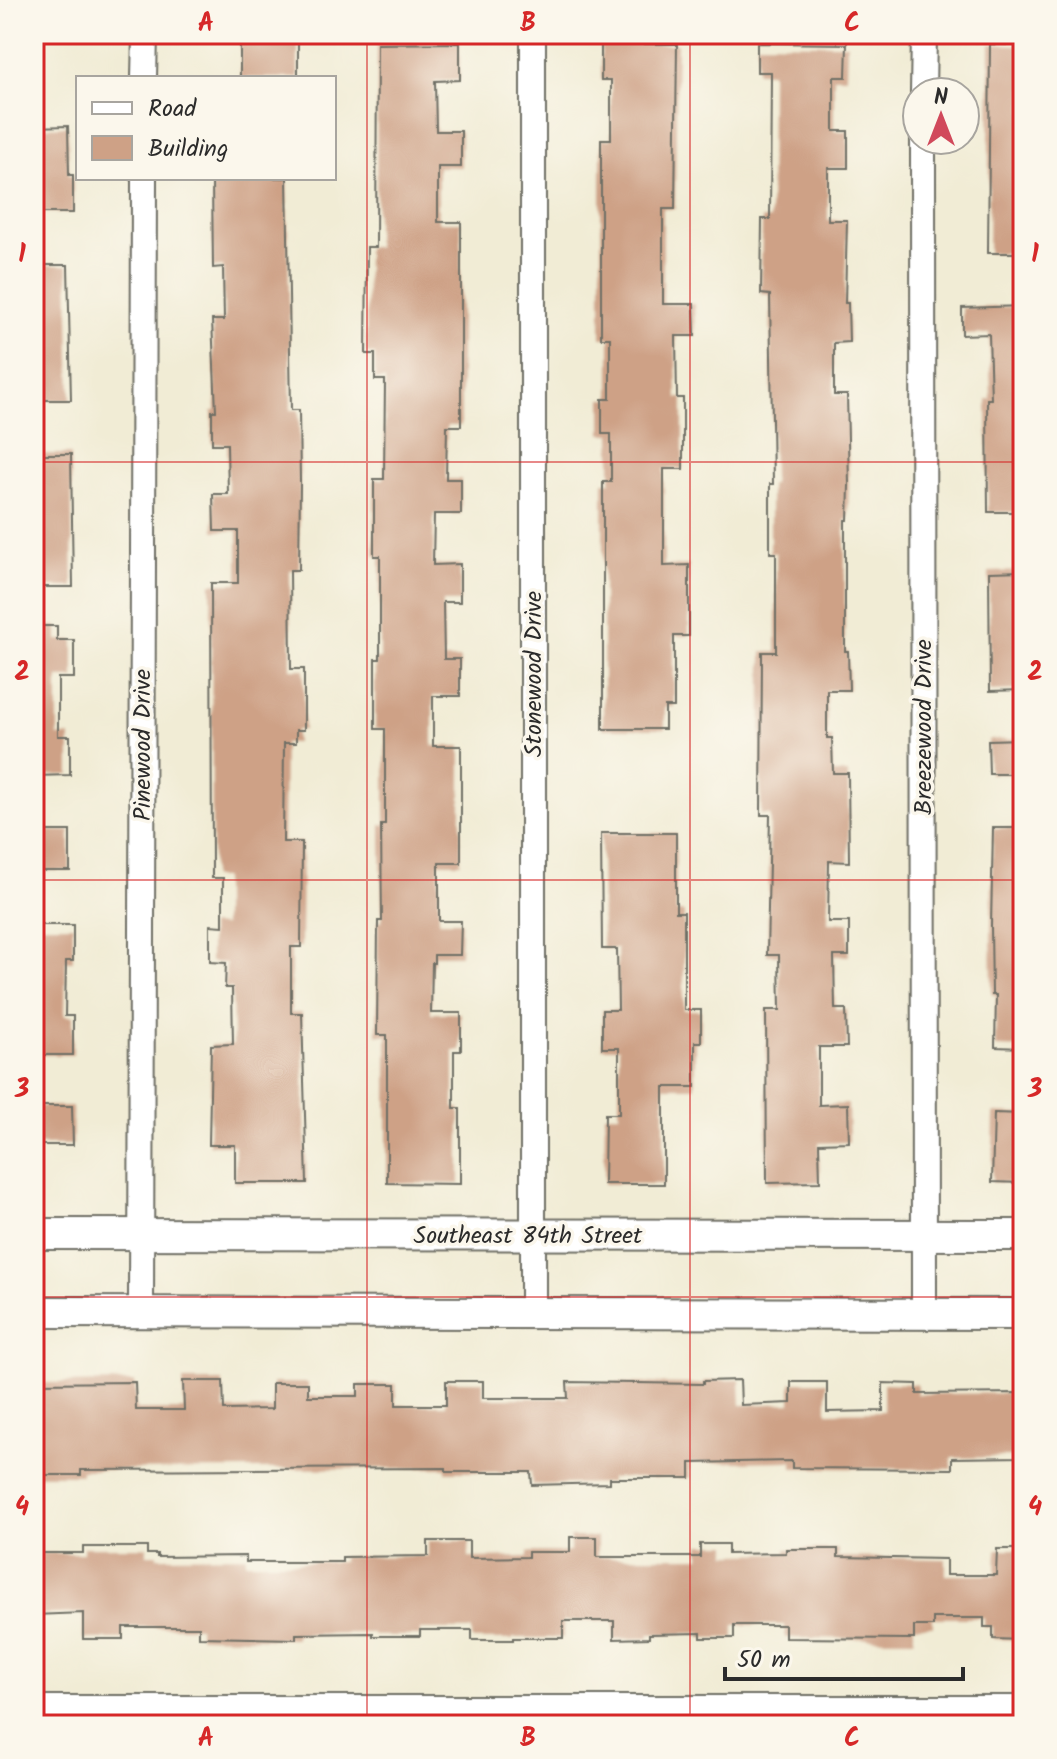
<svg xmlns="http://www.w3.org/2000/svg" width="1057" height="1759" font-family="Kalam,sans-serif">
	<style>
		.building { fill: #cea186 }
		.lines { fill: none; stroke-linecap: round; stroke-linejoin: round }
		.minor-casing { stroke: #706f66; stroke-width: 28 }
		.tertiary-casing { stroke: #706f66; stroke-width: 34 }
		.minor { stroke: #fff; stroke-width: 24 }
		.tertiary { stroke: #fff; stroke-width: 30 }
		.grid { fill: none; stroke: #d62828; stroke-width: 2; stroke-opacity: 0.55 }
		.labels { text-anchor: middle; stroke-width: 7; stroke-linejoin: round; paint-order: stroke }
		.street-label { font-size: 24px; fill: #2b2b2b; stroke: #fbf7ec }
		.neatline { fill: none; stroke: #d62828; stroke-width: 3 }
		.grid-label { font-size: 26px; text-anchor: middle; font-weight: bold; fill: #d62828 }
	</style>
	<rect width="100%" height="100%" fill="#fbf7ec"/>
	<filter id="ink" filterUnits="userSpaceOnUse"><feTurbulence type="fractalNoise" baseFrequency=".0125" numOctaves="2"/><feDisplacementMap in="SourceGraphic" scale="16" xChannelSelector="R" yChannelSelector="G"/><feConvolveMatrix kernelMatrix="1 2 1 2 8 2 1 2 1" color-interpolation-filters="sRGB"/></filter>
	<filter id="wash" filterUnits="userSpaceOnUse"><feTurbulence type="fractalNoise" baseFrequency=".006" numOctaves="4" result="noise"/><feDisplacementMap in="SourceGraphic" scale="32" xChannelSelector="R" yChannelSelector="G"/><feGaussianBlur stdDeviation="1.8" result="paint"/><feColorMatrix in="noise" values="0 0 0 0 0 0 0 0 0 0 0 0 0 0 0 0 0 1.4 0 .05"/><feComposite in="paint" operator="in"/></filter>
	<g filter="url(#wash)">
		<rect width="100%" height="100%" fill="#f1ecd5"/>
		<g id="blocks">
			<!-- building -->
			<path class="building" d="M240 34H298V78H240Z
				M460 43V80L435 81 436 131H461V167H438V222H461V426H447L446 479H461V514H434L433 565 460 564V602H443L444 659H460V696H433V746H461V863H439V921H461L460 955H434V963H432L431 1013H461V1051H454V1108H460V1184L387 1183V1035H377L378 921H382L381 825H385V729H375V659H380V556H374V479H384L385 380H375V354H366L367 247H376L377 44Z
				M757 43 847 44 846 77H834V131H848V168H828V220H847L845 303H848L849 342 834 343V395H847L849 485 848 520H845V651H848L849 690H827V738H832L833 773H848L849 862 829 861 828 922H849V956H834L835 1009H846L847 1047H819V1105L848 1104 849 1142 819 1143 820 1182 767 1183 766 1010H780L779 955H767L770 815H761L762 652H776V553H770V484H773L770 295 761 294 762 219H770L771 72H757Z
				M601 44H677L675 209H663V304H694L695 336H676L677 398H683V469H664V566L689 565V636H674V707H665V729H603V482H611V434H602V399H610V338H601V139H611V80H601Z
				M990 44 1023 45V253H988Z
				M68 126 69 175H73V213H34V127Z
				M212 178H287L291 410H299L300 482 299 570H290L291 669H304V730H296V743H284L283 842H302L301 947H291V1013H302L307 1183H235V1145H209L211 1045 233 1044 232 988H225L226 963 210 962V925L223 926V878H212L211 583H238V531H214L213 494H228L227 444H212V411H216L212 320H224L223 267 213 268Z
				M34 265H68L71 400H34Z
				M1023 306V512H988L987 399H991L989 334 962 335V308Z
				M34 454H71L73 587H34Z
				M1023 571V690L990 691 989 572Z
				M34 626H57V640H74V678H58V736H70V775L34 776Z
				M1023 739V774H989L988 740Z
				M993 828H1023V1048L995 1047 996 995H992L991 926Z
				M34 831H70V871H34Z
				M601 833H676V912H684V1010H701V1042H695V1087H664V1184H604L605 1114H619V1048H602V1010H618L617 949H602Z
				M34 925H73V961H66L65 1016H73V1055H34Z
				M34 1106H72L73 1145H34Z
				M994 1113 1023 1114V1183L992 1182Z
				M740 1380 741 1405 791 1403V1382H827V1412L883 1411V1383L917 1384V1394L1023 1393V1457L952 1458V1469L792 1468V1461L690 1463V1478H610V1483L532 1485 531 1472H446V1468L81 1470V1475H34V1383L135 1382 136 1410H184L183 1381H223L224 1410 272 1409V1383H308V1396H358V1384H396V1405H446V1381H483V1398H568L567 1382 703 1384V1381Z
				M570 1537H597V1557H700V1544H728V1554L786 1553V1549H838V1557L946 1559V1575H996L997 1549H1023V1640L993 1639V1627H984V1618H933V1626H914V1639L785 1638V1625H734V1638H701V1633L649 1634V1638L614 1639V1621H563V1638H513V1640H472V1630H420V1636H373V1633L296 1634V1639L199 1637V1627H123V1639H83V1613L34 1615V1553H83V1547H147V1554H157V1557L246 1556V1562H342V1557L428 1556V1541H469V1558L528 1557V1552H570Z"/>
		</g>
	</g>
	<g filter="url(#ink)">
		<use href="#blocks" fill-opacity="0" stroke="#706f66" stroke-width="2"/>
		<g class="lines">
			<defs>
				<path id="minor" d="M533 34V1313
					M144 78 145 34
					M923 92 924 34
					M923 140 924 1314
					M141 1312 144 178
					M34 1708H1023"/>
				<path id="tertiary" d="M34 1234 1023 1235
					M34 1312 1023 1314"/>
			</defs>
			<!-- minor casing -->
			<use href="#minor" class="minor-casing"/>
			<!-- tertiary casing -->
			<use href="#tertiary" class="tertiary-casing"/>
			<!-- minor -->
			<use href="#minor" class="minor"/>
			<!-- tertiary -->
			<use href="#tertiary" class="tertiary"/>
		</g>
	</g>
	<!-- grid -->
	<path class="grid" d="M367 34V1725M690 34V1725M34 462H1023M34 880H1023M34 1297H1023"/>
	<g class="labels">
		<!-- street labels -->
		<g class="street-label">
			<text transform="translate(533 674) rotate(-90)" y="8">Stonewood Drive</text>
			<text transform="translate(923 727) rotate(-90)" y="8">Breezewood Drive</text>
			<text transform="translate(142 745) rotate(-90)" y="8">Pinewood Drive</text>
			<text x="528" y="1243">Southeast 84th Street</text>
		</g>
	</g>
	<!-- margin -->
	<rect width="1057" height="1759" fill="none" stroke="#fbf7ec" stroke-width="88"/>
	<!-- legend -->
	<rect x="76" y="76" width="260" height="104" fill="#fbf7ec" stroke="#a8a59f" stroke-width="2"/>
	<rect x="92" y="102" width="40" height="12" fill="#ffffff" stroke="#a8a59f" stroke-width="2"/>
	<text x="148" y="116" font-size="24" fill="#2b2b2b">Road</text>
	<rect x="92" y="136" width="40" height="24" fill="#cea186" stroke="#a8a59f" stroke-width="2"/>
	<text x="148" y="156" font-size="24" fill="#2b2b2b">Building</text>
	<!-- north arrow -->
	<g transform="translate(941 116)"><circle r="38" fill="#fbf7ec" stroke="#a8a59f" stroke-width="2"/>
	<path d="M0-6L14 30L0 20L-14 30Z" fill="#d1495b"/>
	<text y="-12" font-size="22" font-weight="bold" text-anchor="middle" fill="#2b2b2b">N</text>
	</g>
	<!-- scale -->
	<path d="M725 1667v12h238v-12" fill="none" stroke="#2b2b2b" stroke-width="4"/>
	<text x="737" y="1667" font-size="24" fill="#2b2b2b" stroke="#fbf7ec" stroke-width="6" paint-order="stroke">50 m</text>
	<rect x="44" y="44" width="969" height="1671" class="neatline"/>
	<g class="grid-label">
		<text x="206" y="31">A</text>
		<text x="528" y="31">B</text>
		<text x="852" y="31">C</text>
		<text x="22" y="262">1</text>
		<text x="1035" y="262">1</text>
		<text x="22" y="680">2</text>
		<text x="1035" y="680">2</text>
		<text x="22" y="1097">3</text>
		<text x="1035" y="1097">3</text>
		<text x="22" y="1515">4</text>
		<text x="1035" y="1515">4</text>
		<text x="206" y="1746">A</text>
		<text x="528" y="1746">B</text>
		<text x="852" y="1746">C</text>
	</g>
</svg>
